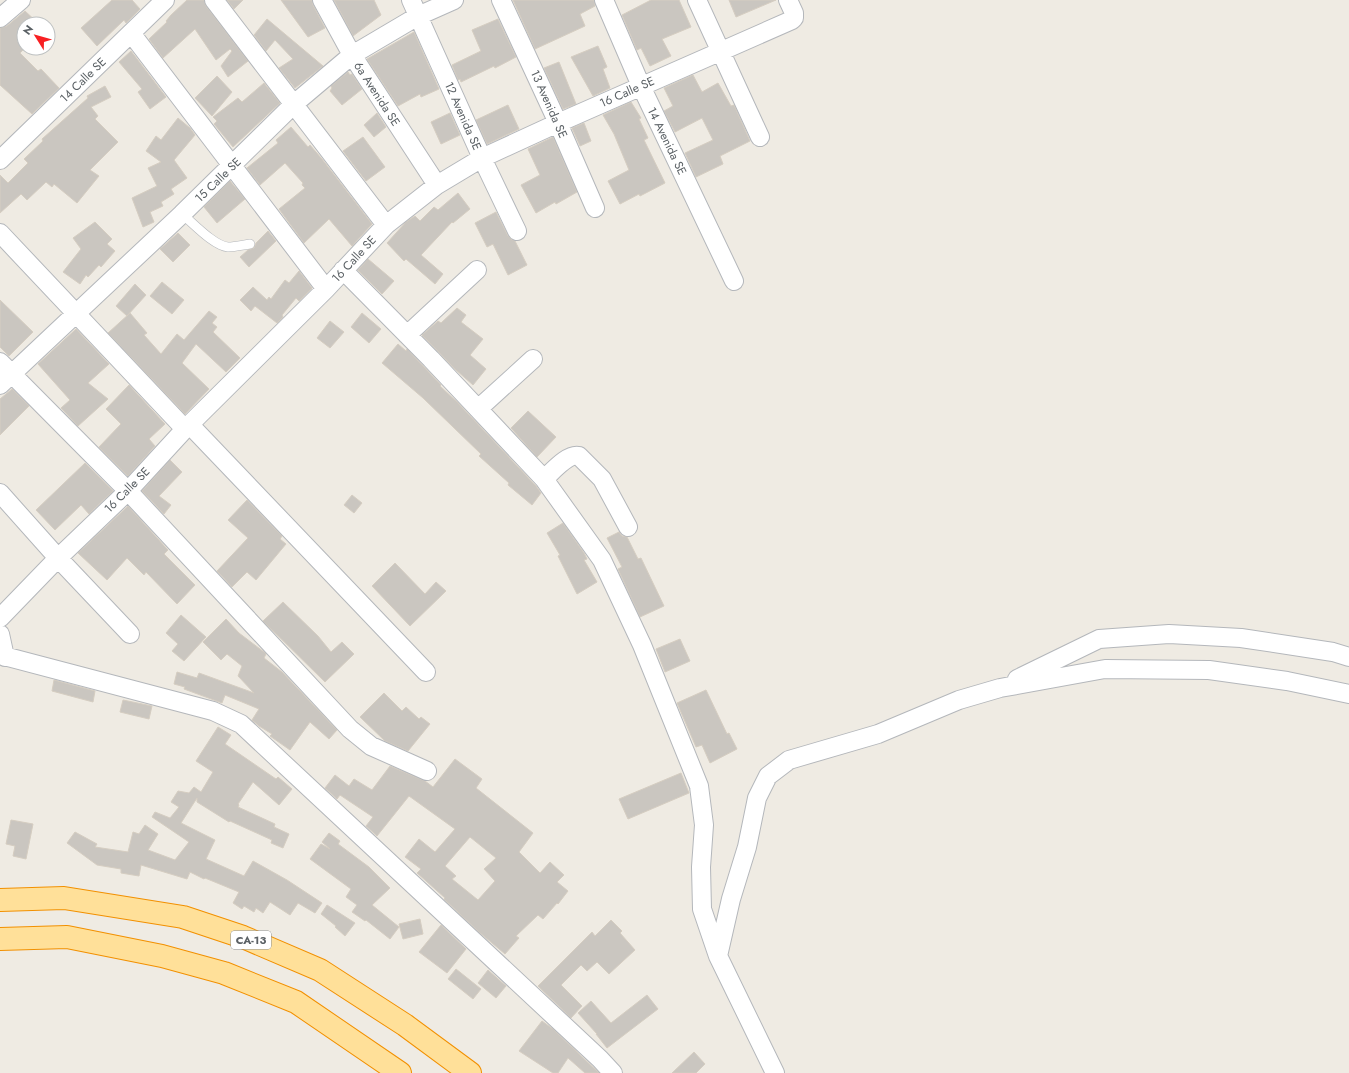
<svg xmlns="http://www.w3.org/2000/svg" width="1349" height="1073" font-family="Jost,sans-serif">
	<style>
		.building { fill: #cac6c0; stroke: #d5cdc1; fill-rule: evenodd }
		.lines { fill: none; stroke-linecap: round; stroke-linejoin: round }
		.service-casing { stroke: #b4b7bb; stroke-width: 10 }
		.minor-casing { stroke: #b4b7bb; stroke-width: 20 }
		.trunk-casing { stroke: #f29000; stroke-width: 24 }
		.service { stroke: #fff; stroke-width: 9 }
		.minor { stroke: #fff; stroke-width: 18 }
		.trunk { stroke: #ffe099; stroke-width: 22 }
		.labels { text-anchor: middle; stroke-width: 3; stroke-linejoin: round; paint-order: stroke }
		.shield { fill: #fff; stroke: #8c9093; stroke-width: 1 }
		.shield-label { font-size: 11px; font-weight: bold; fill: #5b6165 }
		.street-label { font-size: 12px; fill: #5b6165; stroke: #fff }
	</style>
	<rect width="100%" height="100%" fill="#efebe3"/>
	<!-- building -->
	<path class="building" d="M112 0H132L140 9 126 23 124 20 97 46 81 28Z
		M187 0H204L206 6 248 61 228 77 221 66 232 51 230 49 216 60 195 29 163 58 149 39 167 22 166 21 171 15Z
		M227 0H243L234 9Z
		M281 0H312L313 5 325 28 308 37Z
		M334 0H374L381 15 353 36Z
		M513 0H594L595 6 580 14 585 26 535 49Z
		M651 0H679L691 27 662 39 671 56 650 66 641 48 637 50 622 15Z
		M729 0H776L736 17Z
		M25 11 39 24H24V49L20 53 38 71 41 69 59 88 32 114 0 85V28L7 26Z
		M267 19 323 66 295 88 279 68 293 59 275 40 266 51 254 35Z
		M498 19 516 57 495 68 494 66 461 82 460 79 458 80 452 65 481 51 472 30Z
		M414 32 439 89 421 97 420 94 398 106 367 59Z
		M598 46 607 67 603 69 610 88 593 96 571 57Z
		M131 51 166 97 150 109 138 92 142 89 119 62Z
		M559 62 576 104 563 109 544 68Z
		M348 72 350 75 352 74 362 89 342 105 330 91 332 88 331 86Z
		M693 75 702 92 718 83 731 106 734 105 750 141 720 156 723 164 696 177 685 153 713 140 702 118 675 132 664 111 673 106 664 88Z
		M217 76 232 92 212 116 195 98Z
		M264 83 280 103 233 147 214 124 217 121 213 117 238 98 242 102Z
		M105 86 111 97 91 107 98 116 95 119 118 142 90 170 99 176 77 203 54 184 52 187 46 182 27 200 21 194 0 213V175L8 183 28 163 24 159 43 141 42 139 88 98 87 96Z
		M631 102 641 118 639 119 648 138 644 140 665 183 640 196 639 194 620 204 608 181 629 170 614 134 603 115Z
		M508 105 519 129 487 144 476 120Z
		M377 113 386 127 374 137 364 125Z
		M450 113 460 135 441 144 431 122Z
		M178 118 190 128 195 135 174 160 187 178 171 189 174 194 161 202 163 206 150 212 154 222 143 227 132 198 157 186 148 168 161 162 146 151 156 136 161 140Z
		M584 123 591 141 580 146 572 128Z
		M291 127 308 147 310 145 322 159 372 224 352 246 329 219 304 243 279 209 305 188 302 185 303 183 285 163 260 185 247 168 278 143 276 140Z
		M363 137 385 167 366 181 343 151Z
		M553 137 577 192 556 204 555 202 536 213 521 185 540 175 528 149Z
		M230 181 245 199 217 223 204 207Z
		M458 193 470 209 453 223 452 222 421 255 443 274 435 284 406 259 404 261 387 243 406 222 415 216 420 221 434 207 438 210Z
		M496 212 508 236 511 239 515 241 527 265 508 275 493 244 487 247 475 223Z
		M95 222 112 239 107 244 115 251 101 267 99 265 88 277 86 275 80 284 63 272 81 249 73 238Z
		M268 231 276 241 249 267 240 257 248 250 254 248 256 243Z
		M178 233 190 245 173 262 160 249Z
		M368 259 394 281 382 294 358 270Z
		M299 271 312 288 299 301 296 298 282 315 283 317 277 323 255 306 251 311 240 300 253 287 267 300 269 297 271 299 285 280 289 283Z
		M162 282 184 300 172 314 150 296Z
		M135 284 146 295 127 316 116 306Z
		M0 300 33 332 9 356 0 347Z
		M457 308 466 315 461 322 483 339 470 355 486 369 473 385 456 370 422 335 438 321 441 323Z
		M209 311 217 317 212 323 217 327 213 332 240 358 226 372 196 344 182 363 209 389 185 414 108 333 130 313 147 333 144 335 161 354 177 334 184 340Z
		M362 313 381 329 369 343 351 327Z
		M330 321 344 332 330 348 317 338Z
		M76 329 109 364 88 383 108 399 78 426 61 408 70 400 38 364Z
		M398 344 406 351 407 349 423 366 441 385 440 386 457 402 536 486 541 493 532 505 508 485 509 483 479 456 481 454 423 398 382 363Z
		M129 385 165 424 149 439 155 446 128 476 99 447 121 424 106 409Z
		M12 389 29 406 0 435V399Z
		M528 411 556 437 537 457 511 428Z
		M170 460 182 472 159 496 171 505 164 514 142 491Z
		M85 463 113 491 89 514 81 505 55 530 36 510Z
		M352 495 362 503 354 513 344 505Z
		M247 500 282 536 280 539 286 544 256 580 247 572 232 587 217 571 248 538 228 520Z
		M128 506 168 550 164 554 195 585 177 604 146 572 144 575 127 558 107 580 78 553Z
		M563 523 584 553 587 559 584 560 597 582 577 594 558 556 560 555 547 533Z
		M619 532 622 536 627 537 638 559 641 558 664 606 640 617 618 569 622 567 607 538Z
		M395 563 425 594 436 582 446 591 410 626 372 586Z
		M283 602 318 636 331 652 342 642 354 654 325 682 263 621Z
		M181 615 206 637 184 661 172 651 178 644 166 633Z
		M226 619 239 633 264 652 266 654 264 658 282 672 337 730 329 739 310 722 290 750 270 736 272 734 259 726 252 720 259 709 225 695 222 703 184 689 185 687 174 684 177 672 197 678 199 673 254 693 238 676 242 666 227 654 221 660 203 642Z
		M680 639 690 661 665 672 656 649Z
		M54 680 95 691 93 702 52 691Z
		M706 690 727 734 729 733 737 749 710 763 702 745 696 747 677 703Z
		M384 693 402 711 406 707 419 719 421 717 430 724 408 751 385 741 360 717Z
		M123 700 152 706 149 719 120 712Z
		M218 727 231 735 225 744 276 779 278 777 292 789 279 805 253 782 238 804 239 805 238 807 275 824 274 827 289 834 283 848 271 843 272 840 230 821 229 822 197 802V798L181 823 215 840 206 859 244 876 253 861 287 880 322 903 315 913 298 903 290 915 270 902 263 913 256 908 254 912 244 906 242 909 233 903 239 892 205 878 204 879 190 872 187 879 141 865 139 876 121 873V869L97 865 67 843 75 832 97 844 95 847 128 852 133 832 139 834 145 825 158 834 148 850 175 860 189 842 152 817 155 812 170 818 179 807 171 802 178 791 189 793 194 787 201 792 213 772 196 761Z
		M455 759 482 779 476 788 533 833 519 852 540 873 550 862 564 875 557 882 568 891 558 904 557 903 543 919 538 915 516 936 519 938 505 954 479 932 444 899 445 898 417 873 421 869 405 857 419 839 435 852 455 829 409 796 377 836 366 826 373 817 340 795 337 799 325 788 335 775 349 786 354 779 372 790 390 766 425 781 433 787ZM470 837 496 858 484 869 495 881 478 900 452 879 456 876 445 866Z
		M681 773 689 793 628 819 619 799Z
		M11 820 33 824 26 859 13 856 15 846 6 844Z
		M329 833 340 841 338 844 369 867 390 888 372 905 399 927 390 939 366 920 365 921 352 912 357 905 346 897 351 889 310 859 321 844 330 849 322 842Z
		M327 905 355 923 345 936 335 927 336 926 321 914Z
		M420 919 423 934 403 939 399 924Z
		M611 920 622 931 620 933 635 950 609 974 597 962 587 971 581 965 561 985 582 1006 571 1018 538 986 592 932 595 936Z
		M441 925 466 949 447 973 419 952Z
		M456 969 481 989 473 999 448 979Z
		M488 970 506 986 496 998 478 983Z
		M647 995 658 1009 607 1048 596 1034H597L578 1013 591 1001 611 1023Z
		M542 1021 553 1029 599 1073H585L568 1058 558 1073H553L519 1051Z
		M694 1052 705 1064 696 1073H672Z"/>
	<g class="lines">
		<defs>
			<path id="service" d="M182 214C193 223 214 246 228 247 235 247 243 245 250 244"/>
			<path id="minor" d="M214 0 386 225
				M322 0 352 55 437 185
				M411 0 482 158 517 231
				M501 0 558 123 595 208
				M604 0 641 86 734 281
				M697 0 760 137
				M0 18 21 0
				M131 33 326 289
				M0 160 165 0
				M0 233 185 429
				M343 270 431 359 544 479 602 560 642 645 699 786 704 825 701 867 702 909 718 956 775 1073
				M407 335 477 270
				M0 362 128 491 350 729 371 746 427 771
				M0 385 182 214 294 104 352 55 418 16 454 0
				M478 409 533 359
				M190 425 426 672
				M544 479C552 472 568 453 579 456L602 479 628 527
				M0 493 58 558 130 634
				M0 618 58 558 128 491 185 429 326 289 386 225 437 185 482 158 558 123 792 20 794 18V13L788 0
				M0 634 5 657
				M0 655 213 711 241 724 600 1059 613 1073
				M1017 679 1099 639 1169 634 1241 638 1333 652 1349 657
				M718 956 731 899 747 847 757 798 768 776 789 760 878 734 959 700 1000 688 1105 669 1209 670 1287 681 1349 694"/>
			<path id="trunk" d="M0 900 64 898 183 917 243 937 320 970 405 1025 470 1073
				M0 939 67 937 162 956 224 973 296 1002 400 1073"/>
		</defs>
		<!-- service casing -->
		<use href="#service" class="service-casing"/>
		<!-- minor casing -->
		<use href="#minor" class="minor-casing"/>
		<!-- trunk casing -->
		<use href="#trunk" class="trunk-casing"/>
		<!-- service -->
		<use href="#service" class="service"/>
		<!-- minor -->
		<use href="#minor" class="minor"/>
		<!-- trunk -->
		<use href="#trunk" class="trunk"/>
	</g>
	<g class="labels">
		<!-- shield labels -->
		<rect class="shield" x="231" y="931" width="40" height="18" rx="3"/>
		<g class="shield-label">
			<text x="251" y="944">CA-13</text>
		</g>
		<!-- street labels -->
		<g class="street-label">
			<text transform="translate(83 80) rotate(-44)" y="4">14 Calle SE</text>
			<text transform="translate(627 92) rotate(-24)" y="4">16 Calle SE</text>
			<text transform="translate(377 94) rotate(57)" y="4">6a Avenida SE</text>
			<text transform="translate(549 104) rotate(66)" y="4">13 Avenida SE</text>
			<text transform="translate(463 116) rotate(66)" y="4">12 Avenida SE</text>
			<text transform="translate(667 141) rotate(64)" y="4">14 Avenida SE</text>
			<text transform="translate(218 180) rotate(-44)" y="4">15 Calle SE</text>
			<text transform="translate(354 259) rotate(-47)" y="4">16 Calle SE</text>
			<text transform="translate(127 490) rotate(-45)" y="4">16 Calle SE</text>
		</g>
	</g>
	<!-- north arrow -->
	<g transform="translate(36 36) rotate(307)"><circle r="19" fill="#ffffff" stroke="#bdc0c1"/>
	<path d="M0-3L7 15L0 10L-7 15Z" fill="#f82023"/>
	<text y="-6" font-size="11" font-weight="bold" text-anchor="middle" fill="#5b6165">N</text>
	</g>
</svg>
